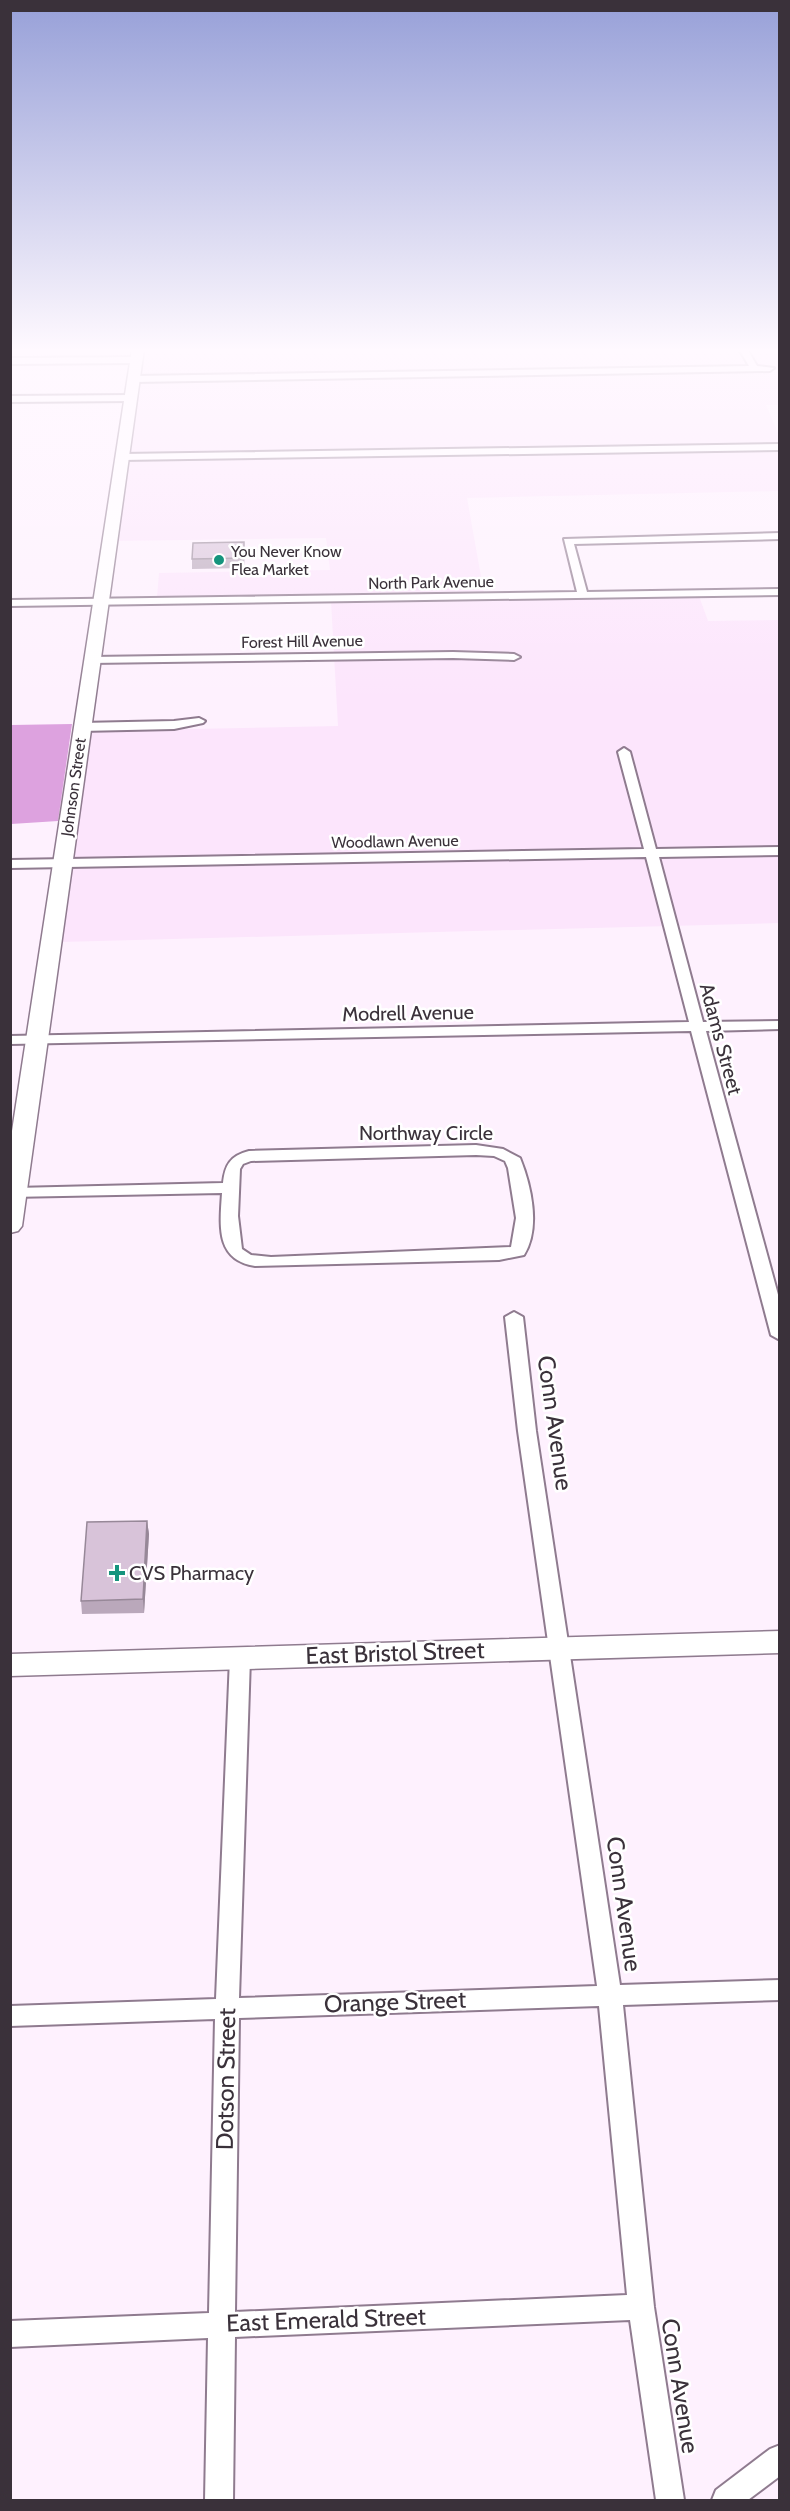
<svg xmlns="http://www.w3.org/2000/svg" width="790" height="2511" font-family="Cabin,sans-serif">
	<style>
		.built { fill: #fce5fc }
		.forest { fill: #dda2df }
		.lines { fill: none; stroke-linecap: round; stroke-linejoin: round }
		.street-casing { stroke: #8f7b8f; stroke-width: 4 }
		.secondary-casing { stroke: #8f7b8f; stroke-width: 3 }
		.street { fill: #fff; fill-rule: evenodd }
		.secondary { fill: #fff; fill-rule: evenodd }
		.wall { fill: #baa8bb }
		.shaded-wall { fill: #978898 }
		.building { fill: #d8c3d9; stroke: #978898; stroke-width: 1.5 }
		.poi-dot { fill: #16947d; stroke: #fff; stroke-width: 2 }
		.labels { text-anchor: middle; stroke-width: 5; stroke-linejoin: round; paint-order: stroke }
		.far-poi-label { font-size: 16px; fill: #3a313a; stroke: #fff; text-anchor: start }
		.far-street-label { font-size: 16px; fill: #3a313a; stroke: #fff }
		.street-label { font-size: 20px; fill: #3a313a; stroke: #fff }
		.poi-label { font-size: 20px; fill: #3a313a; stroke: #fff; text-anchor: start }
		.near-street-label { font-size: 24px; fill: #3a313a; stroke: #fff }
	</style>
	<rect width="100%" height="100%" fill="#fef1fe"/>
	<!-- built -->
	<path class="built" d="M144 349H779V405H766L779 435V491L467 498 484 593 157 597 159 573 330 570 326 538 115 541Z
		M699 596 708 621 779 620V923L61 942 90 731 338 726 331 601Z"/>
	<!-- forest -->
	<path class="forest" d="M72 724 58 821 11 824V725Z"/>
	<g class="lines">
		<defs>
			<path id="street" d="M739 349H747L757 366 774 368 770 371 134 382 130 379 134 376 749 366Z
				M10 358 137 357 141 360 137 363 10 364Z
				M10 396 131 395 135 398 131 401 10 402Z
				M780 444V450L122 460 117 457 122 454Z
				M780 533V539L574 544 587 592 780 589V595L10 606V600L577 592 564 539Z
				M453 652 514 654 520 657 514 660 453 658 91 663 85 660 91 657Z
				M199 718 205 721 203 723 174 729 81 731 75 727 81 723 174 721Z
				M624 748 630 752 656 849 780 847V855L659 857 703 1022 780 1021V1029L706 1031 780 1302V1340L771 1335 691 1031 10 1044V1036L689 1022 646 857 10 868V860L644 849 618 752Z
				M476 1145 503 1149 520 1158C531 1185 541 1228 524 1255L499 1260 255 1266C215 1260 220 1225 222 1193L10 1197V1189L15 1188 223 1183C225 1165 230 1156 249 1151ZM476 1155 494 1156 505 1161 508 1168 516 1218 511 1247 271 1257 251 1255 242 1249 238 1216 240 1169 243 1164 251 1161Z
				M514 1312 523 1317 536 1431 620 1985 780 1980V2000L623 2005 654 2307 684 2500H656L630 2320 235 2337 233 2500H205L208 2338 10 2347V2321L209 2313 215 2019 10 2026V2006L216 1999 230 1658 233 1653 240 1650 247 1653 250 1658 239 1998 597 1986 518 1431 505 1317ZM599 2006 627 2295 235 2312 239 2018Z
				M780 2445V2476L748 2500H712L716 2490 770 2449Z"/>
			<path id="secondary" d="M132 349H144L22 1226 18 1231 10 1233V1144Z
				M780 1631V1653L10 1676V1654Z"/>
		</defs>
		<!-- street casing -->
		<use href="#street" class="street-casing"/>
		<!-- secondary casing -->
		<use href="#secondary" class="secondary-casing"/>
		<!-- street -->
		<use href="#street" class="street"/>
		<!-- secondary -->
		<use href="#secondary" class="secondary"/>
	</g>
	<!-- wall -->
	<path class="wall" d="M245 552 244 568 192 569V559Z
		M147 1521 149 1534 144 1613 82 1614 81 1601Z"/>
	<!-- shaded-wall -->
	<path class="shaded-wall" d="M147 1521 149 1534 144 1613 143 1599Z"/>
	<!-- building -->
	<path class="building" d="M244 542V558L192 559 193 543Z
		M147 1521 143 1599 81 1601 87 1522Z"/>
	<!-- sky -->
	<linearGradient id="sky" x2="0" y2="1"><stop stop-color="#97a0d8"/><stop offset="0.5" stop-color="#fff9ff"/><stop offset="1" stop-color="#fff9ff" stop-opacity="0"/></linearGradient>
	<rect width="790" height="701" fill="url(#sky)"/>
	<!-- markers -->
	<g class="poi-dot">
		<circle cx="219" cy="560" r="6"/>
		<path d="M114 1564h6v6h6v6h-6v6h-6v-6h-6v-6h6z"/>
	</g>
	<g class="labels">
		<!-- far-poi labels -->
		<g class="far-poi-label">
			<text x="231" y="557">You Never Know<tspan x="231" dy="18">Flea Market</tspan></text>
		</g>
		<!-- far-street labels -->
		<g class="far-street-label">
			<text transform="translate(431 582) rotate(-1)" y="6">North Park Avenue</text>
			<text transform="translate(302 641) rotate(-1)" y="6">Forest Hill Avenue</text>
			<text transform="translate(73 787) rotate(-82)" y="6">Johnson Street</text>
			<text transform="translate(395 841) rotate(-1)" y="6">Woodlawn Avenue</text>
		</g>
		<!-- street labels -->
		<g class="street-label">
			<text transform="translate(408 1013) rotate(-1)" y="7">Modrell Avenue</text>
			<text transform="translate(721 1039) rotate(75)" y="7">Adams Street</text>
			<text x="426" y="1140">Northway Circle</text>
		</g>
		<!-- poi labels -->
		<g class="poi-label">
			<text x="129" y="1580">CVS Pharmacy</text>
		</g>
		<!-- near-street labels -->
		<g class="near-street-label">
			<text transform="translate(555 1423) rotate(82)" y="8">Conn Avenue</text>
			<text transform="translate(395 1653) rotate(-2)" y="8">East Bristol Street</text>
			<text transform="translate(624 1904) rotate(82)" y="8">Conn Avenue</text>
			<text transform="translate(395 2002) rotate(-2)" y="8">Orange Street</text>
			<text transform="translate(226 2079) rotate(-89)" y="8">Dotson Street</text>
			<text transform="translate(326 2320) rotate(-2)" y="8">East Emerald Street</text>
			<text transform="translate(680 2386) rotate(81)" y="8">Conn Avenue</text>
		</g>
	</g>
	<!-- border -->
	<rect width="790" height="2511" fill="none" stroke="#3a313a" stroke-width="24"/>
</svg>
